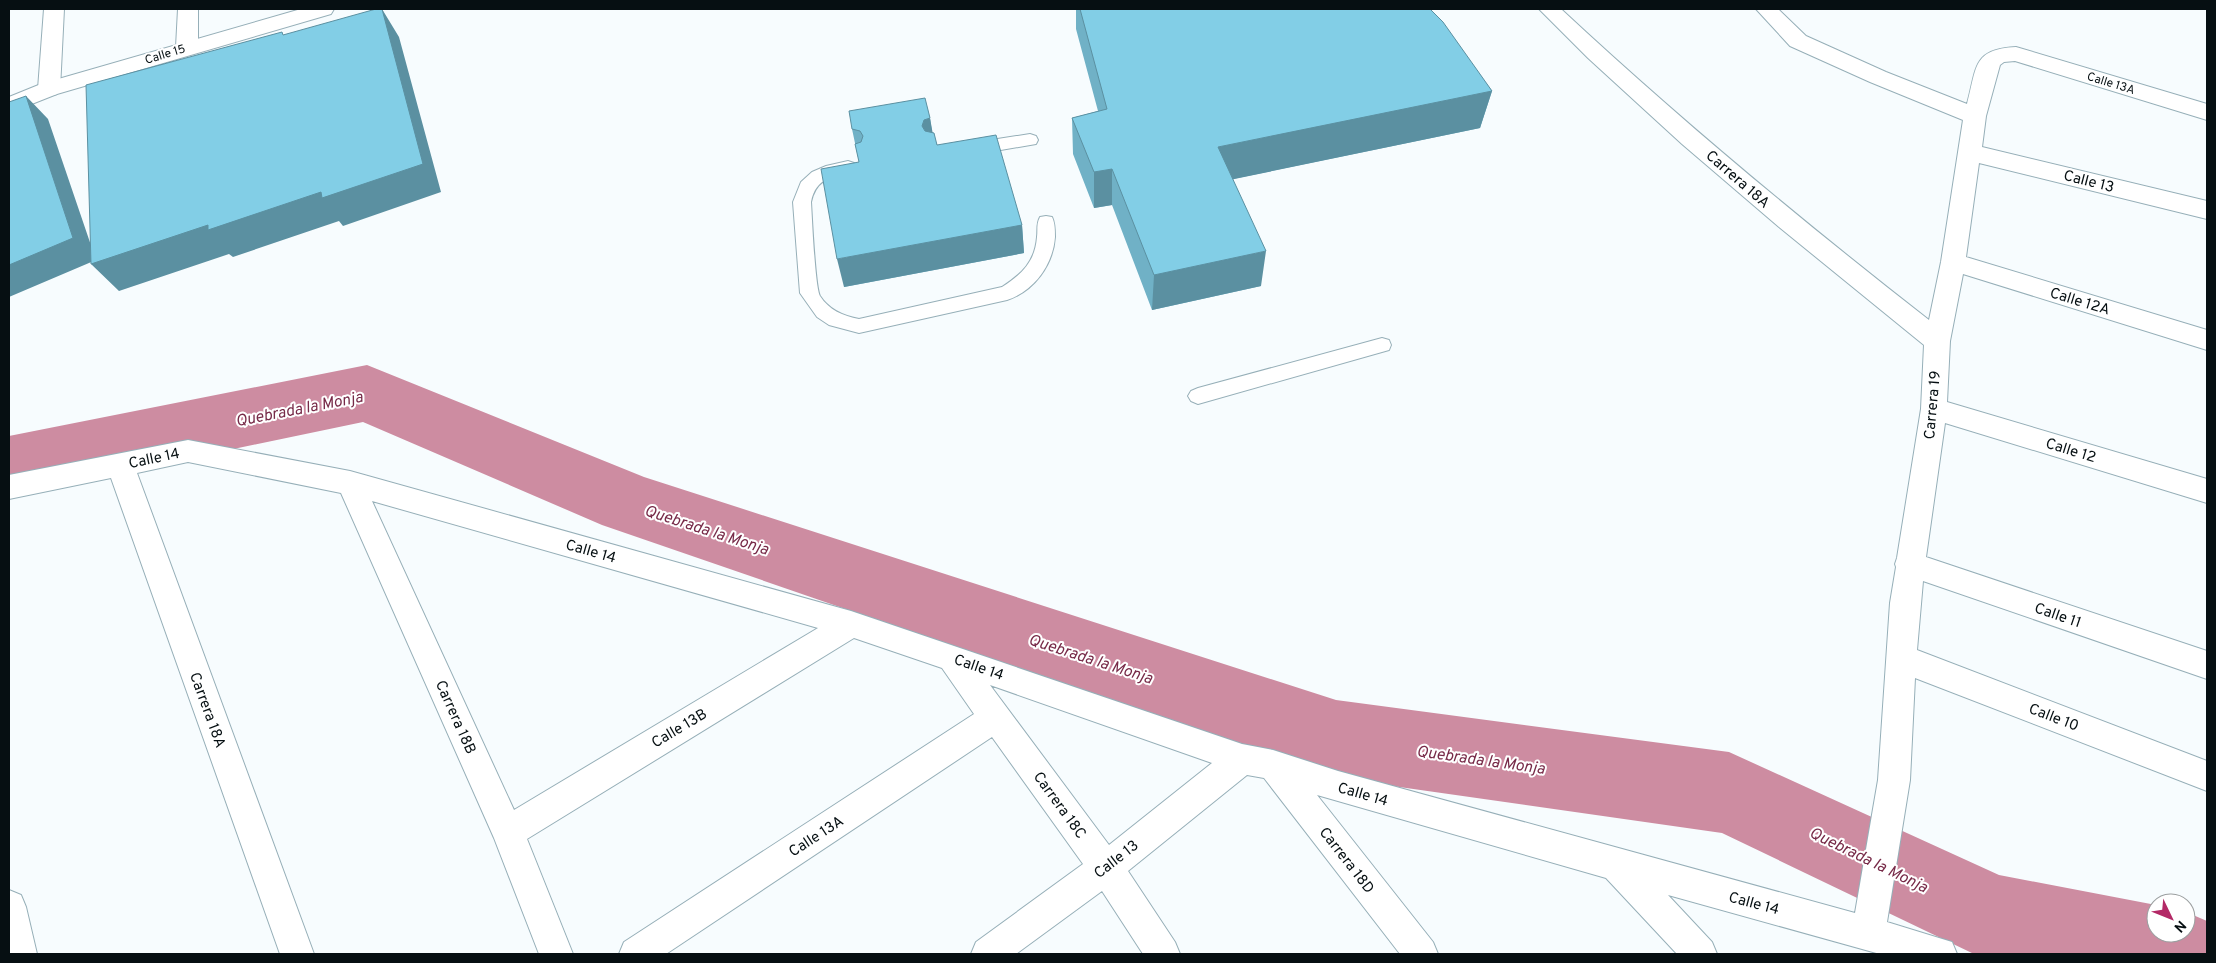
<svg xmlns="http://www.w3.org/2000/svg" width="2216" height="963" font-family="Overpass,sans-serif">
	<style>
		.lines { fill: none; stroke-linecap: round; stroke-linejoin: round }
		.river { fill: #cd8ca1; fill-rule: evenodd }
		.service-casing { stroke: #96afb8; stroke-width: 2 }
		.minor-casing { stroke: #96afb8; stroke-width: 2 }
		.tertiary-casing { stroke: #96afb8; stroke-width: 2 }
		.service { fill: #fff; fill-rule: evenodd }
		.minor { fill: #fff; fill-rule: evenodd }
		.tertiary { fill: #fff; fill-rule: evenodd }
		.wall { fill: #70b1c6 }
		.shaded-wall { fill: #5b90a1 }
		.building { fill: #82cee6; stroke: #5b90a1 }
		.labels { text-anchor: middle; stroke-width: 4; stroke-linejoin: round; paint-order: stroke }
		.far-street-label { font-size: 12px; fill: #060f12; stroke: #fff }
		.street-label { font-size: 15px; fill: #060f12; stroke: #fff }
		.water-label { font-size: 16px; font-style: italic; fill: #772a48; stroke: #fff }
	</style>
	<rect width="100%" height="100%" fill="#f7fcfe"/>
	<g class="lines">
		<!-- river -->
		<path class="river" d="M367 365 644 477 1336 700 1729 752 1999 875 2156 905V933H2186V912L2207 921V954H1974L1722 833 1336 778 602 525 363 422 9 496V436Z"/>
		<defs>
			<path id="service" d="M1030 134 1036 136 1038 140 1036 144 972 155 966 153 964 149 966 145 972 143Z
				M848 161 854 163 856 167 854 171C833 177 816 177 811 202 812 217 815 287 820 296 829 310 843 316 859 319L1002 287C1022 274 1035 262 1037 237 1038 230 1036 224 1040 217L1046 216 1052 217C1055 223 1055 230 1055 237 1053 265 1034 291 1007 300L859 333 829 325 817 317 800 293 793 202 801 182 812 172 826 166Z
				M1382 338 1389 340 1391 345 1389 350 1198 404 1191 401 1188 396 1191 391 1198 388Z"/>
			<path id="minor" d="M44 9H64L60 89 57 94 49 96 41 94 38 89Z
				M178 9H198V47L195 52 187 54 179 52 176 47Z
				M1539 9H1561C1679 119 1802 221 1929 320L1941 262 1963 120 1870 82 1790 46 1756 9H1778L1806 36 1886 72 1967 104C1977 68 1972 49 2016 47L2207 104V120L2015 61 2004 62 2000 65 1986 116 1982 147 2207 201V219L1979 163 1966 257 2207 330V350L1963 274 1950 341 1947 402 2207 479V503L1945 423 1926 557 2207 651V679L1923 581 1917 650 2207 761V791L1915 678 1910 780 1887 922 1952 942 1957 954H1880L1668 895 1712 942 1717 954H1677L1606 878 1317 795 1433 942 1438 954H1400L1264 778 1247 775 1128 871 1175 942 1180 954H1143L1102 891 1016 954H971L976 942 1083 864 992 737 666 954H619L624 942 974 714 942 668 854 638 527 839 573 954H539L494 838 341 493 188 462 137 473 314 954H280L111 478 9 499V475L188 440 350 471 851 611 1242 744 1273 750 1338 771 1855 913 1878 780 1890 603 1896 567 1895 564 1897 558 1921 409 1924 345 1779 227 1682 144 1588 58ZM372 501 818 628 514 810ZM990 685 1212 763 1109 845Z
				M9 890 21 895 26 907 37 954H9Z"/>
			<path id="tertiary" d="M301 9H334L331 14 57 94 9 113V97L41 84Z"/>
		</defs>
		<!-- service casing -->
		<use href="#service" class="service-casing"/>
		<!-- minor casing -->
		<use href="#minor" class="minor-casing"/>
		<!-- tertiary casing -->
		<use href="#tertiary" class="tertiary-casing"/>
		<!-- service -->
		<use href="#service" class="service"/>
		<!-- minor -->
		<use href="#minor" class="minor"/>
		<!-- tertiary -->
		<use href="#tertiary" class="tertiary"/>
	</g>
	<!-- wall -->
	<path class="wall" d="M1076 9H1430L1492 91 1480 128 1233 179 1261 286 1152 310 1112 205 1094 208 1073 154 1072 118 1098 111 1076 29Z
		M930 118 932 132 937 145 1022 225 1024 253 844 287 859 162 852 129Z"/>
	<!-- shaded-wall -->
	<path class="shaded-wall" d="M382 9 399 37 441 192 343 226 339 221 233 257 229 254 119 291 91 264Z
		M1492 91 1480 128 1215 183 1218 147Z
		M26 96 48 119 96 260 9 297V265Z
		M930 118 935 146 922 126 924 120Z
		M1112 169V205L1094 208V172Z
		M1022 225 1024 253 844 287 837 259Z
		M1266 251 1261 286 1152 310 1154 275Z"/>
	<!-- building -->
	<path class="building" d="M376 9H382L423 164 322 198 321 192 208 230V225L91 264 86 85 282 32 283 35Z
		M1080 9H1430L1443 22 1492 91 1218 147 1266 251 1154 275 1112 169 1094 172 1072 118 1107 109Z
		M26 96 73 238 9 265V102Z
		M925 98 930 118 924 120 922 126 925 131 934 133 937 145 996 135 1022 225 837 259 821 169 859 162 855 144 861 142 863 136 860 131 852 129 849 111Z"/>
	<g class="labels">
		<!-- far-street labels -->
		<g class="far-street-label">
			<text transform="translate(165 54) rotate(-17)" y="4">Calle 15</text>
			<text transform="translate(2111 83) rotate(17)" y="4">Calle 13A</text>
		</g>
		<!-- street labels -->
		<g class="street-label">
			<text transform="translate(1738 179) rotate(41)" y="5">Carrera 18A</text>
			<text transform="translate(2089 181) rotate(14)" y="5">Calle 13</text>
			<text transform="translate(2080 301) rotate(17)" y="5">Calle 12A</text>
			<text transform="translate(1932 405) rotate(-85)" y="5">Carrera 19</text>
			<text transform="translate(2071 450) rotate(17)" y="5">Calle 12</text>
			<text transform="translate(154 458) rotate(-12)" y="5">Calle 14</text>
			<text transform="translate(591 551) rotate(16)" y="5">Calle 14</text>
			<text transform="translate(2058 615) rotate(19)" y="5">Calle 11</text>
			<text transform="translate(979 667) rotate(19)" y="5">Calle 14</text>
			<text transform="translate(208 710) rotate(70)" y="5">Carrera 18A</text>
			<text transform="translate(456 717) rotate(66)" y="5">Carrera 18B</text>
			<text transform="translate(2054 717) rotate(21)" y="5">Calle 10</text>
			<text transform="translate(679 728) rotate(-31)" y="5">Calle 13B</text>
			<text transform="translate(1363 794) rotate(16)" y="5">Calle 14</text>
			<text transform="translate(1060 805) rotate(54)" y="5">Carrera 18C</text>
			<text transform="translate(816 836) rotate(-33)" y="5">Calle 13A</text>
			<text transform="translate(1116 859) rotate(-38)" y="5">Calle 13</text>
			<text transform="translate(1347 860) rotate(52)" y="5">Carrera 18D</text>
			<text transform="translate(1754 903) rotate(15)" y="5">Calle 14</text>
		</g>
		<!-- water labels -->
		<g class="water-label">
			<text transform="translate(299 408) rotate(-11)" y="6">Quebrada la Monja</text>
			<text transform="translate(707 529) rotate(18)" y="6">Quebrada la Monja</text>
			<text transform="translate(1091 658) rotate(18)" y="6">Quebrada la Monja</text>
			<text transform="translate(1481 759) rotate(8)" y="6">Quebrada la Monja</text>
			<text transform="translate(1869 859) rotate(26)" y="6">Quebrada la Monja</text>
		</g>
	</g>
	<!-- border -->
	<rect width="2216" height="963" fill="none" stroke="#060f12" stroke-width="20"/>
	<!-- north arrow -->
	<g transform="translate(2171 918) rotate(133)"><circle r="24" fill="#ffffff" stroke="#9b9fa0"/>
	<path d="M0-4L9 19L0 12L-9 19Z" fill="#b32966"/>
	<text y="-8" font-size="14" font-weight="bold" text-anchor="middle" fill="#060f12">N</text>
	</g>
</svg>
